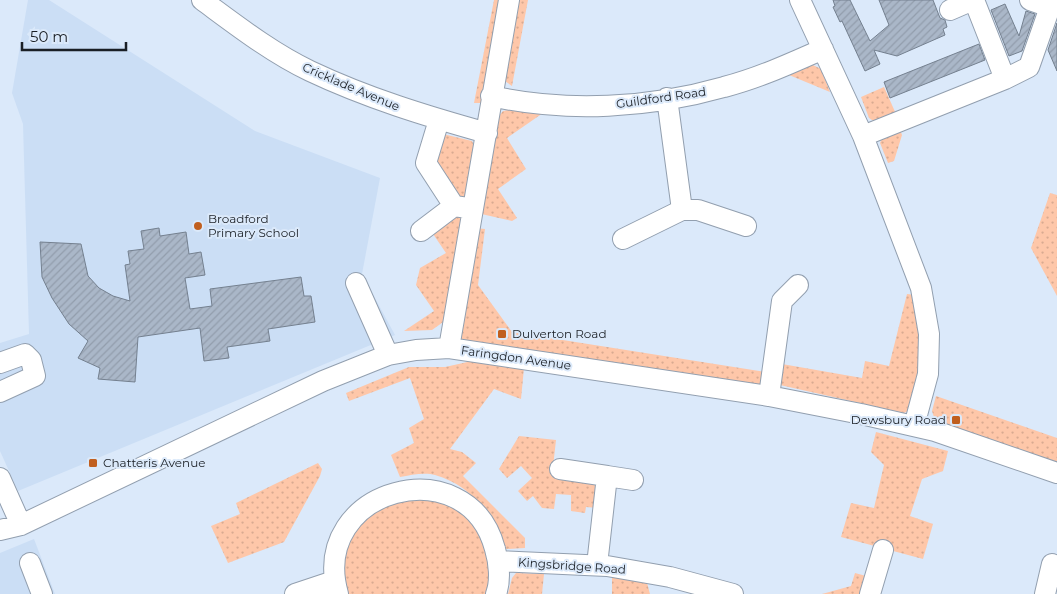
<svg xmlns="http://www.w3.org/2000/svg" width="1057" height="594" font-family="Montserrat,sans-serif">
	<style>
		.built { fill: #cbdef5 }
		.green { fill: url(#green-dots) }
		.building { fill: url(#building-hatch); stroke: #74808f }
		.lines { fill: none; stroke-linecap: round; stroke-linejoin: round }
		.minor-casing { stroke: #929faf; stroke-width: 22 }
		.minor { stroke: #fff; stroke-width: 20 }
		.poi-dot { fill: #c05f1f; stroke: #dbe9fa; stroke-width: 2 }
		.labels { text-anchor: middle; stroke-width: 4; stroke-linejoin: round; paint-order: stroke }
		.street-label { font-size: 12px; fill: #1a1f25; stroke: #dbe9fa }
		.poi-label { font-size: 12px; fill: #1a1f25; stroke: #dbe9fa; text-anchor: start }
	</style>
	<defs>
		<pattern id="green-dots" width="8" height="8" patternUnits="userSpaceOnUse" patternTransform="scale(1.25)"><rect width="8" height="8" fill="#fec7a9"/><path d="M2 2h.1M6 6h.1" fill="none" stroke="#d9aa91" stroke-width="1.8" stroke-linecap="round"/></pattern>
		<pattern id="building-hatch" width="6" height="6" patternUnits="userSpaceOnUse" patternTransform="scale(1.25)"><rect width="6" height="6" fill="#aab7c8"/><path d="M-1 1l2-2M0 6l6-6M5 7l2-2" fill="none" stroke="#929dac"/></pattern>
	</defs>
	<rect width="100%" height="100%" fill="#dbe9fa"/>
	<!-- built -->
	<path class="built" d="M28 0H49L255 131 380 178 362 274 395 335 18 491 0 451V343L29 334 23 124 12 93Z
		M34 539 55 594H0V553Z"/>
	<!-- green -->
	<path class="green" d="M494 0H504L484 103H474Z
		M515 0H528L512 86 499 77Z
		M811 64 821 69 830 92 789 75Z
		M884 87 896 114 875 122 869 118 861 97Z
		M514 109 543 113 507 138 526 169 498 189 517 218 512 221 477 213 498 117 503 111Z
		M900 130 902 135 894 161 888 163 880 143 882 138Z
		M443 134 472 141 478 154 470 200 456 198 432 167Z
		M1050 193 1057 195V296L1031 248Z
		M457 211 467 213 446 320 432 330 404 331 434 311 416 285 420 268 446 253 431 231Z
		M475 228 485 229 478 285 512 332 765 372 764 386 464 341 456 335Z
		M907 294 916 295C927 341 922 367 908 411L904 413 780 385 782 364 862 378 865 361 889 366Z
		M472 361 524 368 521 399 494 389 450 449 462 452 476 463 463 476 525 538V548L506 549C494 516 471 485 435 475 425 472 411 475 400 477L391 455 414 443 409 428 424 419 410 378 349 401 346 393 409 367H445Z
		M936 396 1057 438V462L936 423 932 411Z
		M876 432 948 451 943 471 922 479 910 516 933 524 923 559 841 537 851 503 874 508 884 465 871 452Z
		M519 436 556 440 552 476 600 483 598 508 586 507 585 513 571 511V495L556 494 554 509 542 508 533 496 527 501 518 491 532 478 521 466 507 478 499 469Z
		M318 463 322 469 320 476 284 542 228 563 211 526 240 514 236 503Z
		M425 497 449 504 469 517 491 558 488 594H345C344 585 342 576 342 567 343 535 371 504 402 498 409 497 418 498 425 497Z
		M516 573 544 574 542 594H508L512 578Z
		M855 573 866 576 863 594H822L851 586Z
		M612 574 646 579 650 594H612Z"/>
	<!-- building -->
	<path class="building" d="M833 0H850L870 41 889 25 879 0H933L940 18 945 20 947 27 943 29 945 35 897 56 874 50 880 64 865 71 842 21 840 22 833 7 835 6Z
		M1005 4 1019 36 1026 11 1035 14 1022 51 1009 56 991 10Z
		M1057 23V71L1048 50Z
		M979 44 985 60 890 98 884 82Z
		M159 228 160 236 186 232 189 254 201 252 205 275 185 278 190 309 212 306 210 289 301 277 304 296H311L315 322 268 329 270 341 227 347 229 358 204 361 200 328 138 337 135 382 98 379 100 368 78 358 88 341 69 324 52 298 42 277 40 242 81 244 88 276 99 288 113 296 130 301 125 265 130 264 128 251 144 249 141 231Z"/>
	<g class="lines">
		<defs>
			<path id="minor" d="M202 0C236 25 272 53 310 71 367 98 426 116 487 133
				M800 0 863 136 921 288 929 334 928 374 914 426
				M974 0 1005 79
				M950 10 973 0
				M491 96C567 113 650 108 724 87 759 78 791 63 823 49
				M667 98 682 210
				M439 120 426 163 454 206
				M863 136 1005 79 1029 67 1050 7 1030 0
				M421 231 454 206 468 208
				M623 239 682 210H698L746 226
				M356 283 388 355
				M449 348 509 0
				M0 363 25 354 31 360 35 376 0 392
				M769 396 782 301 798 285
				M560 469 607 476 597 565
				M607 476 633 480
				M0 478 21 525
				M0 530 21 525 323 381 388 355 416 350 449 348 769 396 861 414 935 431 1057 473
				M498 561 607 566 670 577 733 594
				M30 563 42 594
				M295 594 334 581
				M338 594C308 488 468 446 495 549 499 562 501 581 496 594
				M870 594 883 550
				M1045 594 1052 564"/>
		</defs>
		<!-- minor casing -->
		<use href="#minor" class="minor-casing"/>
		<!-- minor -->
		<use href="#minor" class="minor"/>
	</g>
	<!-- markers -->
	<g class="poi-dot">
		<circle cx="198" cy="226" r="5"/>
		<rect x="497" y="329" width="10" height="10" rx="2.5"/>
		<rect x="951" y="415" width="10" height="10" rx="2.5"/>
		<rect x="88" y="458" width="10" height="10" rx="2.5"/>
	</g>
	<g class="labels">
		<!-- street labels -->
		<g class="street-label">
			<text transform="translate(351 87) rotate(23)" y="4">Cricklade Avenue</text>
			<text transform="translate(661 98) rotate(-8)" y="4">Guildford Road</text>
			<text transform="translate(516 358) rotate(8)" y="4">Faringdon Avenue</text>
			<text transform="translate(572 566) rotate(4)" y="4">Kingsbridge Road</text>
		</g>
		<!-- poi labels -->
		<g class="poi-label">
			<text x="208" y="223">Broadford<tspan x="208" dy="14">Primary School</tspan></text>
			<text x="512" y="338">Dulverton Road</text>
			<text x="946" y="424" text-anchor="end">Dewsbury Road</text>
			<text x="103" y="467">Chatteris Avenue</text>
		</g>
	</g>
	<!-- scale -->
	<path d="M22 42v8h104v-8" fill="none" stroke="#1a1f25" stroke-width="2.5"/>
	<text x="30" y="42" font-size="15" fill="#1a1f25" stroke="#dbe9fa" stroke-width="4" paint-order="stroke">50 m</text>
</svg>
